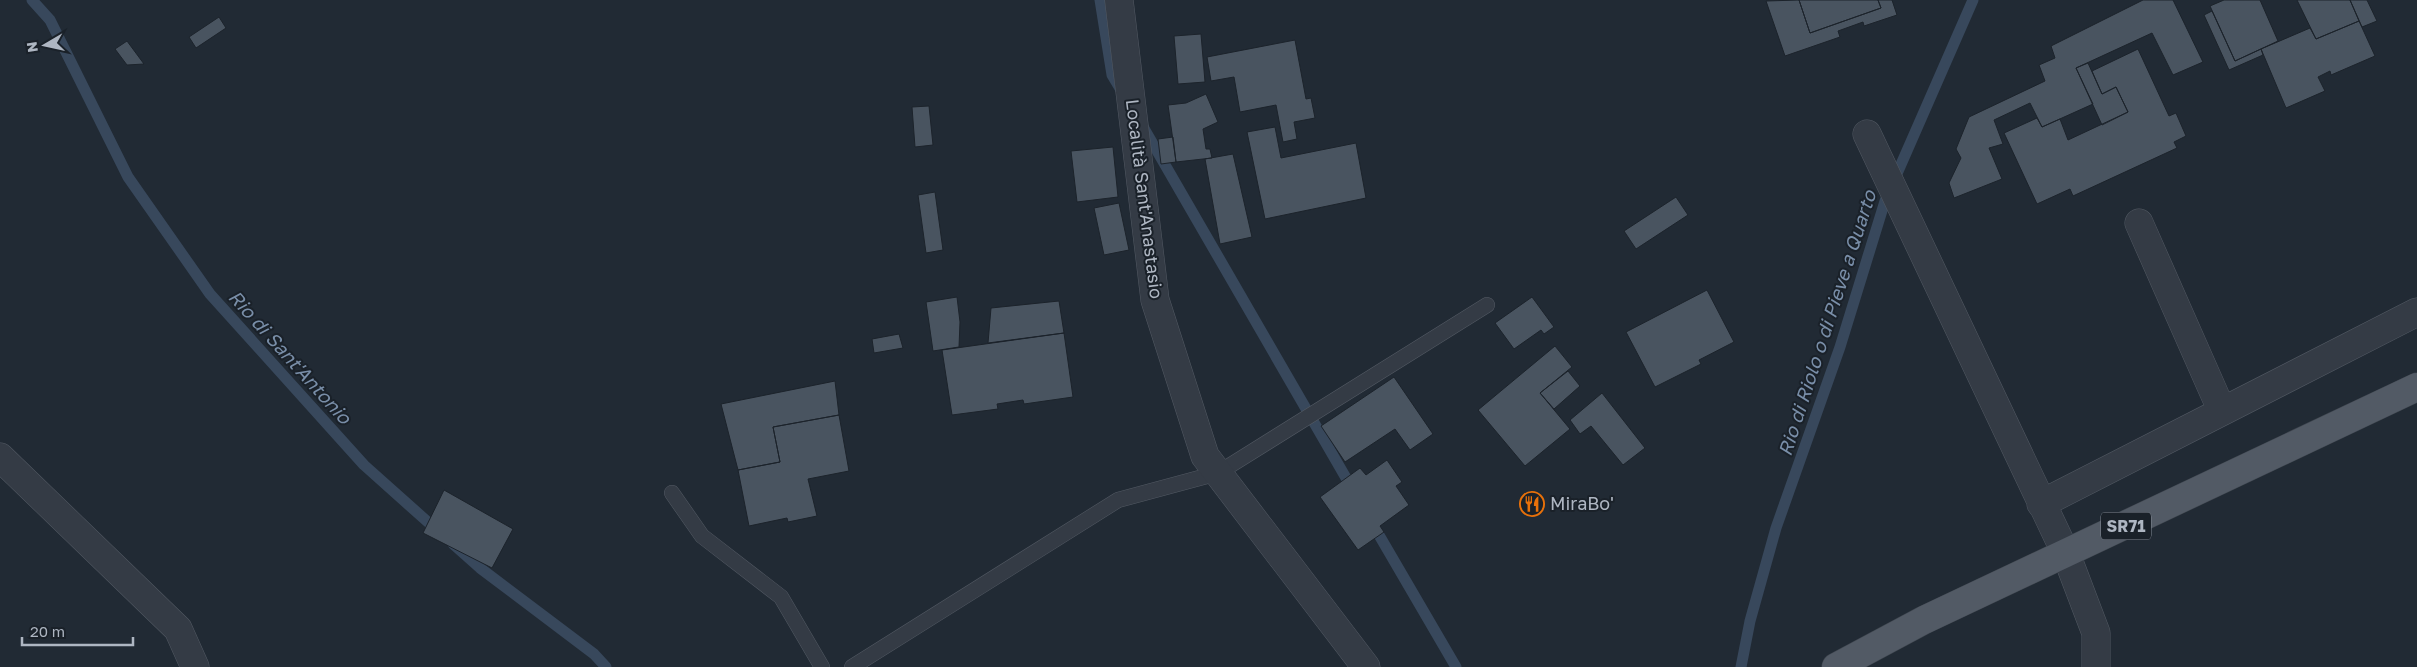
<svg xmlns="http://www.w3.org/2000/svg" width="2417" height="667" font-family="'Golos Text',sans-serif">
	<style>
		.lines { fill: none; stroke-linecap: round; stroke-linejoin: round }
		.stream { stroke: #38485c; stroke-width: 11 }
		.building { fill: #495460; stroke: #1c232b }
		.service-casing { stroke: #525963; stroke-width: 16 }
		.minor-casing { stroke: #525963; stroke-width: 29 }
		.primary-casing { stroke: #3e454e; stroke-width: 29 }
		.service { stroke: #343b45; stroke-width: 15 }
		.minor { stroke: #343b45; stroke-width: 28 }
		.primary { stroke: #525a65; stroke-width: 28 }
		.labels { text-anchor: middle; stroke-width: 4; stroke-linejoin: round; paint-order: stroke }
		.shield { fill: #1a2129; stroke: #828994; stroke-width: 1 }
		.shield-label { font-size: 16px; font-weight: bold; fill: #aeb6c2 }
		.street-label { font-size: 18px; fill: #aeb6c2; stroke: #1a2129 }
		.poi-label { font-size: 18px; fill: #aeb6c2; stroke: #1a2129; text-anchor: start }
		.water-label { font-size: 19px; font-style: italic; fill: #798ea8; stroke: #1a2129 }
	</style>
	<rect width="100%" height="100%" fill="#212a34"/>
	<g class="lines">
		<!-- stream -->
		<path class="stream" d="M32 0 50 20 128 177 210 294 364 465 439 532
			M1100 0 1112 75 1121 90
			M1142 125 1353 490
			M1372 523 1456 667
			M453 544 480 568 594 654 606 667
			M1741 667 1750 621 1776 528 1840 347 1885 201 1973 0"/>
	</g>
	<!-- building -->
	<path class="building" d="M1799 0H1878L1881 8 1810 33Z
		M1799 0 1810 33 1881 8 1878 0H1892L1897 15 1864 26 1863 22 1838 31 1840 37 1785 56 1766 1Z
		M2143 0H2173L2203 62 2173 75 2152 33 2076 68 2093 104 2042 127 2030 103 1994 120 2003 144 1989 148 2002 179 1954 198 1949 183 1961 158 1956 149 1969 117 2045 81 2039 65 2055 58 2051 46Z
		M2224 0H2260L2278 41 2235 61 2210 6Z
		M2297 0H2350L2359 21 2316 39Z
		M2350 0H2367L2377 21 2362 27Z
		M2212 11 2235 61 2261 49 2263 55 2229 70 2204 15Z
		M219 17 226 28 196 48 189 37Z
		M2359 21 2375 56 2331 75 2330 71 2318 77 2325 91 2286 108 2261 49 2310 28 2316 39Z
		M1201 34 1205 82 1178 84 1174 36Z
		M1295 40 1306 99 1311 98 1315 118 1294 122 1297 139 1283 142 1276 105 1240 112 1234 77 1211 81 1207 57Z
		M127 41 144 64 127 65 115 49Z
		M2138 49 2169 116 2176 113 2186 136 2174 142 2177 148 2073 196 2070 189 2037 204 2004 133 2037 118 2042 127 2060 119 2068 140 2128 112 2116 87 2102 94 2092 71Z
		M2088 63 2102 94 2116 87 2128 112 2102 125 2076 68Z
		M1206 94 1218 122 1203 129 1206 149H1210L1212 158 1176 162 1168 105 1186 103Z
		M929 106 933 145 915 147 912 107Z
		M1275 127 1281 158 1356 143 1366 198 1265 219 1247 132Z
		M1173 137 1176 162 1161 164 1158 139Z
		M1113 147 1118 197 1077 202 1071 151Z
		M1233 154 1252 237 1220 244 1205 159Z
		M935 192 943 250 926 253 918 195Z
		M1676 197 1688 215 1636 249 1624 231Z
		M1119 203 1129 250 1104 255 1094 208Z
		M1707 290 1734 342 1699 360 1701 364 1655 387 1626 332Z
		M957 297 960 322 959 347 933 351 926 302Z
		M1532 297 1554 327 1544 334 1541 330 1514 349 1495 323Z
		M1059 301 1064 333 988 343 991 308Z
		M1064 333 1073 397 1024 404 1023 400 997 404 998 409 952 415 942 350Z
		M899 334 903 348 874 353 872 339Z
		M1555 346 1572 367 1540 393 1570 429 1525 466 1478 410Z
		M1568 371 1580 386 1554 409 1540 393Z
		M1394 377 1433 434 1410 450 1395 429 1345 462 1321 426Z
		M835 381 839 415 773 427 780 462 738 470 721 404Z
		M1602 393 1645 448 1623 465 1591 426 1580 434 1570 420Z
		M839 415 849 471 808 479 817 516 788 522 787 518 749 526 738 470 780 462 773 427Z
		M1387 460 1402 482 1396 486 1409 505 1380 526 1384 532 1358 550 1320 497 1360 468 1366 475Z
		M444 490 513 529 492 568 423 533Z"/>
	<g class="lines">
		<defs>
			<path id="service" d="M672 493 702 536 781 597 822 667
				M852 667 1118 500 1218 473 1487 305"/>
			<path id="minor" d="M1119 0 1155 300 1205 456 1366 667
				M1867 134 2066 554 2096 633V667
				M2139 223 2222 411
				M0 457 178 629 195 667
				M2041 504 2417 312"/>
			<path id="primary" d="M1836 667 1924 620 2417 387"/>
		</defs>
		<!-- service casing -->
		<use href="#service" class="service-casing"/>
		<!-- minor casing -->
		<use href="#minor" class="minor-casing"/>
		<!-- primary casing -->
		<use href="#primary" class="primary-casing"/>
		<!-- service -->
		<use href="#service" class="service"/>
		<!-- minor -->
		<use href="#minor" class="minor"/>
		<!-- primary -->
		<use href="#primary" class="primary"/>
	</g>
	<!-- icons -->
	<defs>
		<symbol id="restaurant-ring" viewBox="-11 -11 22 22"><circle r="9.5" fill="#1a2129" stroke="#e8710a" stroke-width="1.5"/><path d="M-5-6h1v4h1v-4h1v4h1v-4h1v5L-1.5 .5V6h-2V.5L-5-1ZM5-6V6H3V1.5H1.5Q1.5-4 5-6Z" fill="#e8710a"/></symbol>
	</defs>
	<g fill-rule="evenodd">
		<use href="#restaurant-ring" x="1518" y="490" width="28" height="28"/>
	</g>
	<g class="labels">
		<!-- shield labels -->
		<rect class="shield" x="2101" y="512.5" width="50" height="27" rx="4"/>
		<g class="shield-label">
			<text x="2126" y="532">SR71</text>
		</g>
		<!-- street labels -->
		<g class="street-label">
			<text transform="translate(1144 199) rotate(83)" y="6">Località Sant'Anastasio</text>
		</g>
		<!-- poi labels -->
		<g class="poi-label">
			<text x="1550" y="510">MiraBo'</text>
		</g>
		<!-- water labels -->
		<g class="water-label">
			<text transform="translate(1827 323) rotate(-72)" y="7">Rio di Riolo o di Pieve a Quarto</text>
			<text transform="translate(290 357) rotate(48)" y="7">Rio di Sant'Antonio</text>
		</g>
	</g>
	<!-- north arrow -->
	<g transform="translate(45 45) rotate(261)" stroke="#1a2129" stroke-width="4" paint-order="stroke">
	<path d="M0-4L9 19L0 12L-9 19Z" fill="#aeb6c2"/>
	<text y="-8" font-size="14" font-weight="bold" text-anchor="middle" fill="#aeb6c2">N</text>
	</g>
	<!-- scale -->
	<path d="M22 637v8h111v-8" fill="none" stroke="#aeb6c2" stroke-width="2.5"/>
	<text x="30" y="637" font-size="15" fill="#aeb6c2" stroke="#1a2129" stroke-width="4" paint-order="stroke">20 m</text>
</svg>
